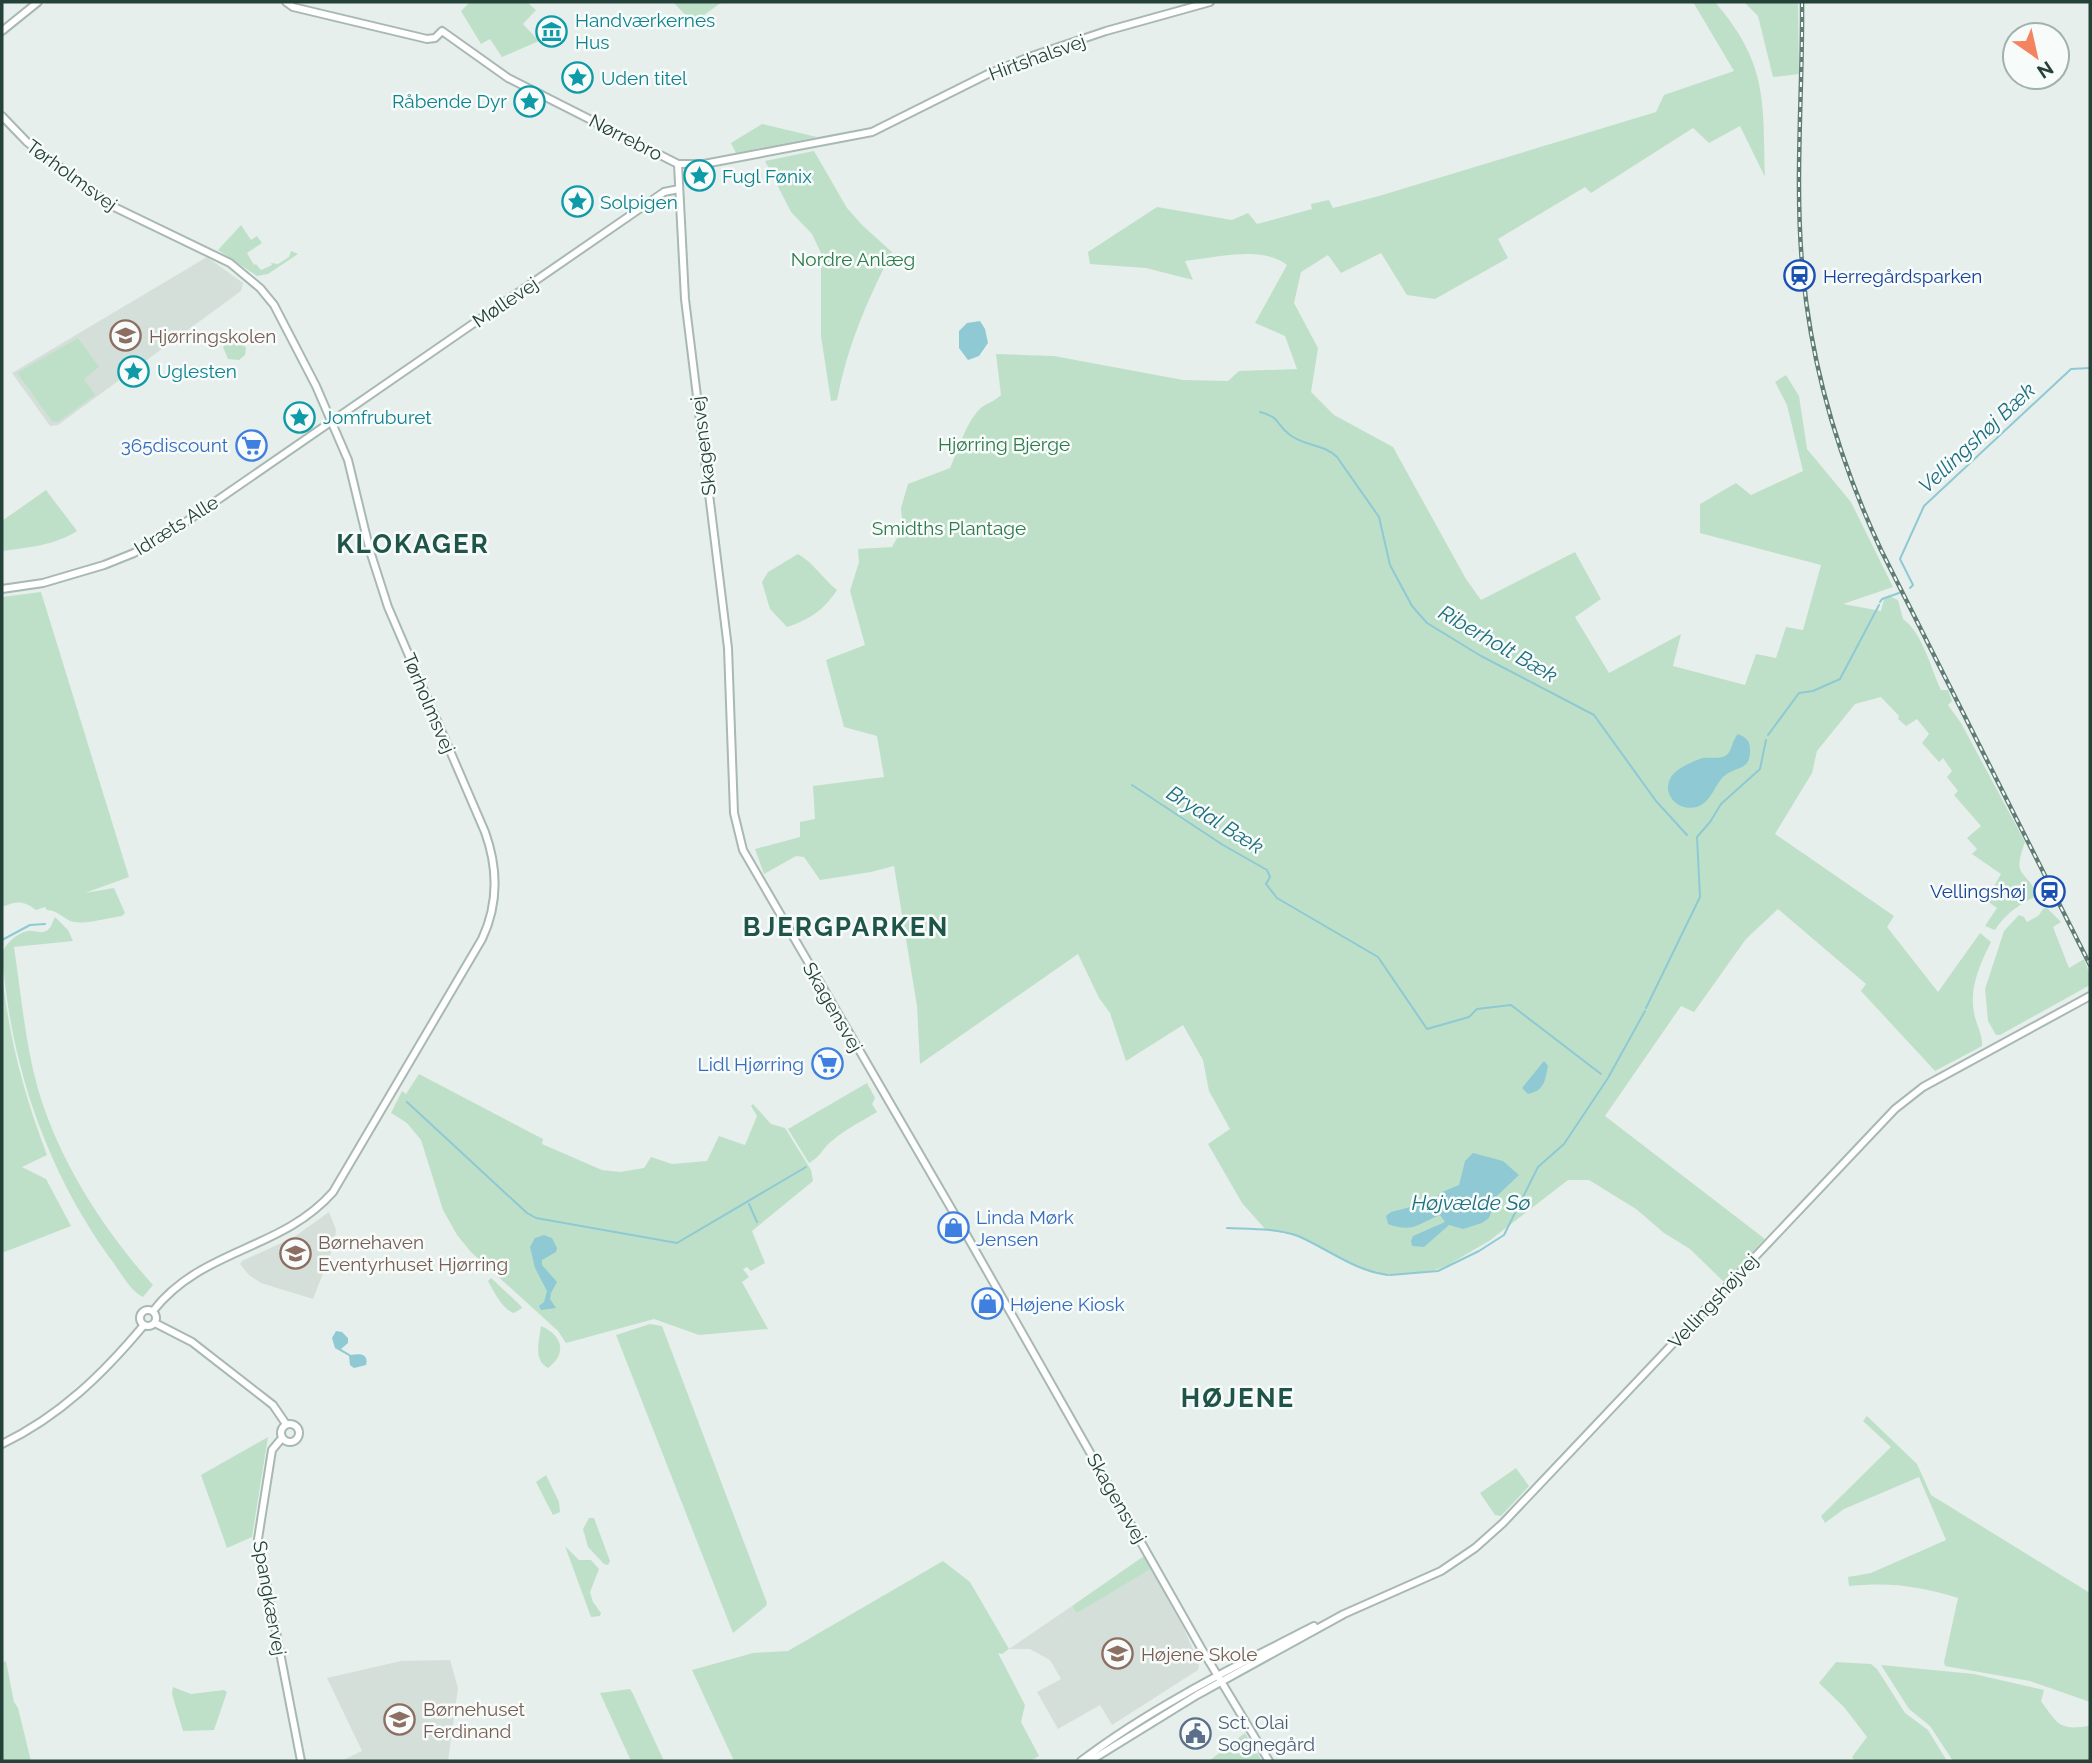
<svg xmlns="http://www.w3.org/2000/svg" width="2092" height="1763" font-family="Raleway,sans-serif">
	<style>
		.built { fill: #d4dfda }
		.green { fill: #bfe0c8 }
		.water { fill: #8ec9d4 }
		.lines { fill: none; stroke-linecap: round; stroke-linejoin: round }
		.stream { stroke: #8ec9d4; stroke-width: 2 }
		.minor-casing { stroke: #a8b8b2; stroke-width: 10 }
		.minor { stroke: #fff; stroke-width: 6 }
		.rail-casing { stroke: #5f7d75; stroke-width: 4.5 }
		.rail { stroke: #f7fbf9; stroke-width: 2; stroke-dasharray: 5; stroke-linecap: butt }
		.labels { text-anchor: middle; stroke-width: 5; stroke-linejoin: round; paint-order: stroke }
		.culture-label { font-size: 19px; fill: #0d838f; stroke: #f7fbf9; text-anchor: start }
		.street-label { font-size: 19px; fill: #24423a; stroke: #f7fbf9 }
		.park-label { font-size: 19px; fill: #2d7a4b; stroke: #f7fbf9 }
		.transit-label { font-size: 19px; fill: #164399; stroke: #f7fbf9; text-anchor: start }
		.education-label { font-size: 19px; fill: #785e54; stroke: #f7fbf9; text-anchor: start }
		.shop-label { font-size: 19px; fill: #366cbe; stroke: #f7fbf9; text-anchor: end }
		.service-label { font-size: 19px; fill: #4e5e75; stroke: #f7fbf9; text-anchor: start }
		.water-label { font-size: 21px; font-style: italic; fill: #1c6f80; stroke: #f7fbf9 }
		.district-label { font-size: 26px; font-weight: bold; letter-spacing: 2px; fill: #1f5548; stroke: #f7fbf9 }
	</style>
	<rect width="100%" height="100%" fill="#e6efeb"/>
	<!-- built -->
	<path class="built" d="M207 257 243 283 241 291 58 425 50 426 12 373Z
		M329 1212 336 1230 334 1245 313 1299 261 1283 249 1275 240 1264 242 1261 294 1237Z
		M1151 1569 1184 1629 1199 1663 1198 1670 1112 1725 1100 1705 1058 1729 1037 1692 1061 1679 1050 1660 1030 1649H1009L1072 1606 1078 1612Z
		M450 1660 458 1688 448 1761H341L362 1751 327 1678 401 1661Z"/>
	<!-- green -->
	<path class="green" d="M470 2H527L536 10 523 24 539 41 502 57 490 39 481 44 461 11Z
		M673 2H722L693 23Z
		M1693 2H1715C1768 64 1763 100 1765 177L1740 126 1709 143 1693 128 1591 193 1585 187 1498 239 1508 258 1435 299 1407 295 1381 253 1341 273 1328 255 1301 272 1294 303 1318 348 1311 392 1334 415 1393 447 1466 579 1481 600 1575 552 1601 599 1575 617 1609 673 1681 634 1673 666 1745 685 1756 654 1776 658 1786 627 1803 630 1821 565 1700 533V504L1736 483 1751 495 1803 471 1787 405 1775 382 1786 375 1799 396 1807 449 1851 502 1893 587 1843 604 1881 611 1884 599 1889 596 1898 600 1903 619C1922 632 1931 668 1941 690H1948L1952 701 1948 705 1961 723 2025 842C2012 878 2024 868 2038 895 2019 905 2007 912 1995 930L1985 926 1997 908 1986 900 2001 874 1972 854 1977 849 1967 838 1981 826 1954 795 1958 791 1947 777 1952 771 1943 758 1939 762 1922 743 1929 734 1917 719 1906 726 1898 719 1899 716 1881 697 1855 704 1817 751 1812 773 1775 834 1894 916 1887 927 1938 992 1980 933 1991 942C1980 964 1969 988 1974 1013 1976 1024 1983 1035 1982 1046L1935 1071 1861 991 1866 984 1778 909 1746 939 1694 1012 1681 1006 1605 1116 1765 1239 1724 1282 1690 1249 1664 1233 1636 1209 1589 1180H1568L1489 1241 1448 1265 1430 1272 1396 1275 1372 1273 1295 1235 1266 1230 1242 1203 1208 1144 1230 1129 1209 1091 1203 1060 1183 1025 1126 1061 1110 1013 1099 998 1078 954 920 1064 917 1006 894 866 871 872 820 880 804 857 796 856 764 874 755 849 800 837V822L815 819 813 786 884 777 877 736 844 727 826 660 865 645 850 591 859 562 858 549 892 547 903 528 901 508 908 484 950 468C958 451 967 419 982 407 988 403 995 401 1001 395L996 354 1054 356 1183 380 1228 381 1239 371 1297 369 1285 336 1255 323 1287 265C1261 245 1216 258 1185 261L1193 280 1146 268 1090 264 1088 252 1157 207 1232 220 1248 213 1257 224 1312 209 1311 204 1329 200 1333 208 1379 196 1656 112 1664 95 1734 71Z
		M1744 2H1798L1799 74 1773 77 1758 16Z
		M762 124 817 137 736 153 731 143Z
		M814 151 847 208 862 225 892 252C867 300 847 347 837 400L831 401 821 336V253L812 234 791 212 765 161Z
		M241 225 251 240 257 236 262 243 247 253 254 265 256 264 261 270 272 265 271 263 278 264 289 257 291 251 298 254 268 274 257 276 218 250Z
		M78 338 99 367 84 379 95 395 58 422 52 421 17 373Z
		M233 339 241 340 246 348 245 355 239 360 228 359 223 347Z
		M46 490 77 531C56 545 26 548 2 551V521Z
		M798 554C814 563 822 578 837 590 824 610 809 620 787 627L770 609 762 582 768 572Z
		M41 592 129 877 85 893 114 888 125 913 122 916C108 918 88 924 74 922 64 920 58 910 47 910L45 907 36 910C23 900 16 901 2 907V597Z
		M2044 908 2048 909 2061 922 2053 927 2069 968 2084 959 2090 975V985L2000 1035H1996L1988 1021 1985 989 2004 931 2019 915 2024 917 2027 922 2038 916Z
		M55 917 68 930 73 941 14 947C21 993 25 1043 38 1089 59 1161 103 1229 153 1285L143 1297C129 1290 119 1269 109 1257 45 1167 10 1063 2 953 6 943 17 933 28 931 34 930 40 934 46 931 52 928 52 922 55 917Z
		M2 974C10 1042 23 1091 47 1155L22 1167 46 1179 71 1226 2 1253Z
		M419 1074 543 1139 542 1144 602 1170 620 1172 644 1168 651 1157 672 1164 707 1161 719 1136 745 1145 757 1116 751 1106 753 1104 771 1124 785 1128 811 1170 813 1181 752 1231 765 1263 751 1271 747 1267 743 1269 749 1277 742 1282 768 1329 699 1335 654 1319 566 1343 558 1331 471 1252 457 1235 443 1210 421 1140 407 1123 391 1113 402 1091 406 1094Z
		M867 1083 875 1098 872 1104 877 1112C862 1121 846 1129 833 1140 822 1148 822 1156 809 1163L788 1129Z
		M491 1278 521 1306 522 1308 514 1313C503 1310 494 1292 488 1281Z
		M650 1324 662 1326 767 1603 766 1606 733 1633 616 1335Z
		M541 1326C562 1335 568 1353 548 1368 532 1359 540 1339 541 1326Z
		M1867 1416 1917 1464 1931 1495 2090 1593V1702L2030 1681 1945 1666 1944 1662 1958 1598C1919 1586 1890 1582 1849 1586L1848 1577 1871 1573 1946 1540 1919 1477 1844 1509 1825 1523 1821 1516 1891 1447 1863 1421Z
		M268 1437 252 1537 227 1548 201 1475Z
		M1516 1468 1529 1486 1501 1516 1495 1515 1480 1493Z
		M546 1475 559 1502 560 1512 553 1515 536 1482Z
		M589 1518H594L610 1561 608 1565 604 1564 588 1547 583 1529Z
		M565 1546 579 1560H591L599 1569 590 1592 593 1602 601 1613 600 1616 591 1617Z
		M1144 1556 1151 1569 1077 1613 1072 1606Z
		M943 1561 970 1582 1009 1649 1002 1654 998 1653 1025 1705 1021 1722 1039 1756 1030 1761H734L692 1670 753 1653 788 1651Z
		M6 1661 14 1702 18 1708 31 1761H2V1663Z
		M1836 1662 1871 1664 1877 1669 1905 1713 1928 1730 1947 1761H1855L1852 1757 1867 1737 1844 1707 1819 1683Z
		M1881 1665 1974 1674 2044 1690 2041 1701C2057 1723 2059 1731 2088 1726L2090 1724V1761H1953L1930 1726 1909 1709Z
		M173 1687 191 1694 224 1690 227 1692 214 1730 183 1731 172 1694Z
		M630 1689 633 1694 664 1761H631L600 1693Z
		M1245 1733 1262 1761H1209Z"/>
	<!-- water -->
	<path class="water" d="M980 321 985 329 988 343 979 356 968 360 959 348V331L967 323Z
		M1738 734C1745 737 1750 740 1750 749 1751 772 1736 765 1723 777 1716 784 1712 797 1704 803 1686 817 1659 798 1671 777 1677 768 1693 761 1703 758 1710 757 1718 759 1725 756 1732 753 1732 739 1738 734Z
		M1544 1061 1548 1066C1545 1081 1544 1091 1528 1094L1522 1088Z
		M1473 1153 1503 1161 1519 1175 1497 1196 1489 1218 1482 1223 1463 1229 1449 1225 1424 1247 1412 1246 1411 1241 1413 1236 1445 1222 1440 1215C1418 1224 1412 1233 1388 1224L1386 1216 1391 1212 1430 1202 1442 1192 1459 1185 1465 1161Z
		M544 1235 552 1238 557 1248 556 1252 542 1260V1265L557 1282 551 1293 550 1299 556 1308 541 1310 539 1306 544 1302 547 1291 535 1268 530 1247 535 1238Z
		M336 1331 342 1332 348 1338V1343L341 1349 351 1355C360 1353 369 1354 366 1365L354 1368 350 1365 349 1356 335 1348 332 1338Z"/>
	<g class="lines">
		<!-- stream -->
		<path class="stream" d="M1260 412C1282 418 1275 424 1290 435 1304 446 1324 444 1337 457L1379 517 1390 565 1412 606 1427 623 1481 656 1594 715 1656 801 1687 835
			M1910 588 1913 585 1900 559 1924 506 2071 369 2090 368
			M1880 602 1882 599 1899 593
			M1768 735 1799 693 1813 691 1840 679 1879 605
			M1132 785 1223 845 1267 870 1270 877 1266 884 1277 898 1378 957 1427 1029 1469 1017 1477 1009 1511 1005 1601 1074
			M2 940 30 925 45 924
			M1646 1008 1700 897 1697 837 1710 822 1721 804 1760 769 1766 740
			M407 1102 527 1213 536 1218 677 1243 806 1167
			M749 1204 757 1222
			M1227 1228C1250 1229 1276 1228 1298 1236 1328 1249 1355 1271 1388 1275
			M1390 1275 1438 1271 1479 1251 1504 1235 1538 1167 1564 1144 1608 1078 1645 1011"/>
		<defs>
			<path id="minor" d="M286 2 293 7 427 39 435 38 442 31 508 78 678 164H704L872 132 988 74 1029 57 1106 31 1210 2
				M2 31 38 2
				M2 116 27 142 110 205 230 263 260 288 274 305 316 386 348 460 370 551 388 607 485 832C498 868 499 903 482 939L333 1192C281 1251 202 1248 153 1311
				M678 164 685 299 728 648 734 813 743 850 962 1227 1201 1648 1269 1761
				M2 589 43 583 104 565 134 553 177 528 664 192 679 189
				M140 1318a8 8 0 1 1 16 0a8 8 0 1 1-16 0Z
				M155 1323 192 1342 273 1405 286 1424
				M281 1433a9 9 0 1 1 18 0a9 9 0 1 1-18 0Z
				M282 1438 272 1450 258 1539 301 1761
				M2 1444C60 1416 103 1374 144 1325
				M1081 1761C1152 1707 1234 1667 1314 1626
				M1090 1761 1197 1695 1344 1614 1441 1571 1475 1548 1503 1523 1895 1109 1923 1087 2090 996"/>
		</defs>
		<!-- minor casing -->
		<use href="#minor" class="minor-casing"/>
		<!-- minor -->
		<use href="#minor" class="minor"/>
		<defs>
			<path id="rail" d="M1802 2C1803 92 1794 183 1803 274 1812 370 1840 462 1881 550L2090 965"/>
		</defs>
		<!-- rail casing -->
		<use href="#rail" class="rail-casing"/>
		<!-- rail -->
		<use href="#rail" class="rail"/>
	</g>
	<!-- icons -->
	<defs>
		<symbol id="museum-ring" viewBox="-11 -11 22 22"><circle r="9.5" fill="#f7fbf9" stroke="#0f9aa8" stroke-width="1.5"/><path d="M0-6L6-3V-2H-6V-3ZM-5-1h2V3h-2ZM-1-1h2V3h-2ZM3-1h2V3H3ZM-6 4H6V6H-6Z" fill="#0f9aa8"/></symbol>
		<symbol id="sight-ring" viewBox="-11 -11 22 22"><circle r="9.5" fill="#f7fbf9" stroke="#0f9aa8" stroke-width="1.5"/><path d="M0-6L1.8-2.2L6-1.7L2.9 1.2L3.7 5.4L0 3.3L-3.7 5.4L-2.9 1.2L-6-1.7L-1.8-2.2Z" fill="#0f9aa8"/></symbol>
		<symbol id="station-ring" viewBox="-11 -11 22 22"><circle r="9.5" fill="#f7fbf9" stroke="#1a4fb4" stroke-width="1.5"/><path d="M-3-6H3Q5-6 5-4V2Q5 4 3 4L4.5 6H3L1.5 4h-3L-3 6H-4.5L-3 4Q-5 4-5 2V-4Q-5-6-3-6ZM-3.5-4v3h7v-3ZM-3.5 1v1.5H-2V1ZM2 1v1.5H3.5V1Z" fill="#1a4fb4"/></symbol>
		<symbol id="school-ring" viewBox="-11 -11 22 22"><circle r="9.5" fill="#f7fbf9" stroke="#8d6e63" stroke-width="1.5"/><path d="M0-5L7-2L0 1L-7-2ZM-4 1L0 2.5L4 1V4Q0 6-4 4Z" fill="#8d6e63"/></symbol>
		<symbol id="supermarket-ring" viewBox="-11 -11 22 22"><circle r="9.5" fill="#f7fbf9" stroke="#3f7fe0" stroke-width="1.5"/><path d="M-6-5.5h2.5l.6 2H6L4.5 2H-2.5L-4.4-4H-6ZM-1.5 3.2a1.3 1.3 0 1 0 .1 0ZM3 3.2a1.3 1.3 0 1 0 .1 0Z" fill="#3f7fe0"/></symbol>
		<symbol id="shop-ring" viewBox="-11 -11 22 22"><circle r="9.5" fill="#f7fbf9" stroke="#3f7fe0" stroke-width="1.5"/><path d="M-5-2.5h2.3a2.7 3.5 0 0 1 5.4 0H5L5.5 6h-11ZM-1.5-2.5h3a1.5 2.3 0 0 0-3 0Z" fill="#3f7fe0"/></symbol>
		<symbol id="civic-ring" viewBox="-11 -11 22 22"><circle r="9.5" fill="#f7fbf9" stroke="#5c6f8a" stroke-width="1.5"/><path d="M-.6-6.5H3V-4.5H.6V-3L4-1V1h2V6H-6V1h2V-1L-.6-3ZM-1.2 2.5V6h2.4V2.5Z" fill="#5c6f8a"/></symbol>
	</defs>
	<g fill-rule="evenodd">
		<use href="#museum-ring" x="534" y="14" width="35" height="35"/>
		<use href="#sight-ring" x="560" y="60" width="35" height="35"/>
		<use href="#sight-ring" x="512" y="84" width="35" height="35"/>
		<use href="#sight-ring" x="682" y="158" width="35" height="35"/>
		<use href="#sight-ring" x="560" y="184" width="35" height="35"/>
		<use href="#station-ring" x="1782" y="258" width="35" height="35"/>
		<use href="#school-ring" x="108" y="318" width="35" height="35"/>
		<use href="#sight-ring" x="116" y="354" width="35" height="35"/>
		<use href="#sight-ring" x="282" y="400" width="35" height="35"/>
		<use href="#supermarket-ring" x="234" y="428" width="35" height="35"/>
		<use href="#station-ring" x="2032" y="874" width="35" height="35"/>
		<use href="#supermarket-ring" x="810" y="1046" width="35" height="35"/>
		<use href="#shop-ring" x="936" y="1210" width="35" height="35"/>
		<use href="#school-ring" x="278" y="1236" width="35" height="35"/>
		<use href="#shop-ring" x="970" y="1286" width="35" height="35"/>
		<use href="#school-ring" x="1100" y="1636" width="35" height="35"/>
		<use href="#school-ring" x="382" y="1702" width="35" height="35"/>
		<use href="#civic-ring" x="1178" y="1716" width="35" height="35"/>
	</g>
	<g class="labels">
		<!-- culture labels -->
		<g class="culture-label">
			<text x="575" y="27">Handværkernes<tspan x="575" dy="22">Hus</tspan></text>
			<text x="601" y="85">Uden titel</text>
			<text x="507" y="108" text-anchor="end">Råbende Dyr</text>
			<text x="722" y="183">Fugl Fønix</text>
			<text x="600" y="209">Solpigen</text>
			<text x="157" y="378">Uglesten</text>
			<text x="323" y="424">Jomfruburet</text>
		</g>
		<!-- street labels -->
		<g class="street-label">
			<text transform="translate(1037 57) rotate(-20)" y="7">Hirtshalsvej</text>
			<text transform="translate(626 137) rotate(27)" y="7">Nørrebro</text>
			<text transform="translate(72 175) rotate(36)" y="7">Tørholmsvej</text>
			<text transform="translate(505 302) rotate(-34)" y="7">Møllevej</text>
			<text transform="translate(703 446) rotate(-97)" y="7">Skagensvej</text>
			<text transform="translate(176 525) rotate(-32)" y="7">Idræts Alle</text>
			<text transform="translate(429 703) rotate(67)" y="7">Tørholmsvej</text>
			<text transform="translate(833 1007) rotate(60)" y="7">Skagensvej</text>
			<text transform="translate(1713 1301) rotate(-47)" y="7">Vellingshøjvej</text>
			<text transform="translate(1117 1498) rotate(60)" y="7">Skagensvej</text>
			<text transform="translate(270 1598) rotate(80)" y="7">Spangkærvej</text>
		</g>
		<!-- park labels -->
		<g class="park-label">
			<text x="853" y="266">Nordre Anlæg</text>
			<text x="1004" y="451">Hjørring Bjerge</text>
			<text x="949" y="535">Smidths Plantage</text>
		</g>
		<!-- transit labels -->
		<g class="transit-label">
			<text x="1823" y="283">Herregårdsparken</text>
			<text x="2026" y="898" text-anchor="end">Vellingshøj</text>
		</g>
		<!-- education labels -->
		<g class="education-label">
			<text x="149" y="343">Hjørringskolen</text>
			<text x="318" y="1249">Børnehaven<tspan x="318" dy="22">Eventyrhuset Hjørring</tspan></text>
			<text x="1141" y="1661">Højene Skole</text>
			<text x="423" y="1716">Børnehuset<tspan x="423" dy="22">Ferdinand</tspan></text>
		</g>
		<!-- shop labels -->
		<g class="shop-label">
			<text x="228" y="452">365discount</text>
			<text x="804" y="1071">Lidl Hjørring</text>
			<text x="976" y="1224" text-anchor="start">Linda Mørk<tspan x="976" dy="22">Jensen</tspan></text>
			<text x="1010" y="1311" text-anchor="start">Højene Kiosk</text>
		</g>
		<!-- service labels -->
		<g class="service-label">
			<text x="1218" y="1729">Sct. Olai<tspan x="1218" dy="22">Sognegård</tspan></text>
		</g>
		<!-- water labels -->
		<g class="water-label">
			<text transform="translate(1977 438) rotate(-43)" y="7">Vellingshøj Bæk</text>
			<text transform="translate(1498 644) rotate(30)" y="7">Riberholt Bæk</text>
			<text transform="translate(1215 820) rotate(32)" y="7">Brydal Bæk</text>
			<text x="1471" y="1210">Højvælde Sø</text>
		</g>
		<!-- district labels -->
		<g class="district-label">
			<text x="413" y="553">KLOKAGER</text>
			<text x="846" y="936">BJERGPARKEN</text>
			<text x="1238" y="1407">HØJENE</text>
		</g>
	</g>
	<!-- border -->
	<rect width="2092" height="1763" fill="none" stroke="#24423a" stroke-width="7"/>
	<!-- north arrow -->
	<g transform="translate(2036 56) rotate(146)"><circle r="33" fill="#f7fbf9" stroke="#a3b1ad" stroke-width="2"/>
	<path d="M0-5L12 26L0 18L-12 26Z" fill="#f4845f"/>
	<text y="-10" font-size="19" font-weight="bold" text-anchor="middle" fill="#24423a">N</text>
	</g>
</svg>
